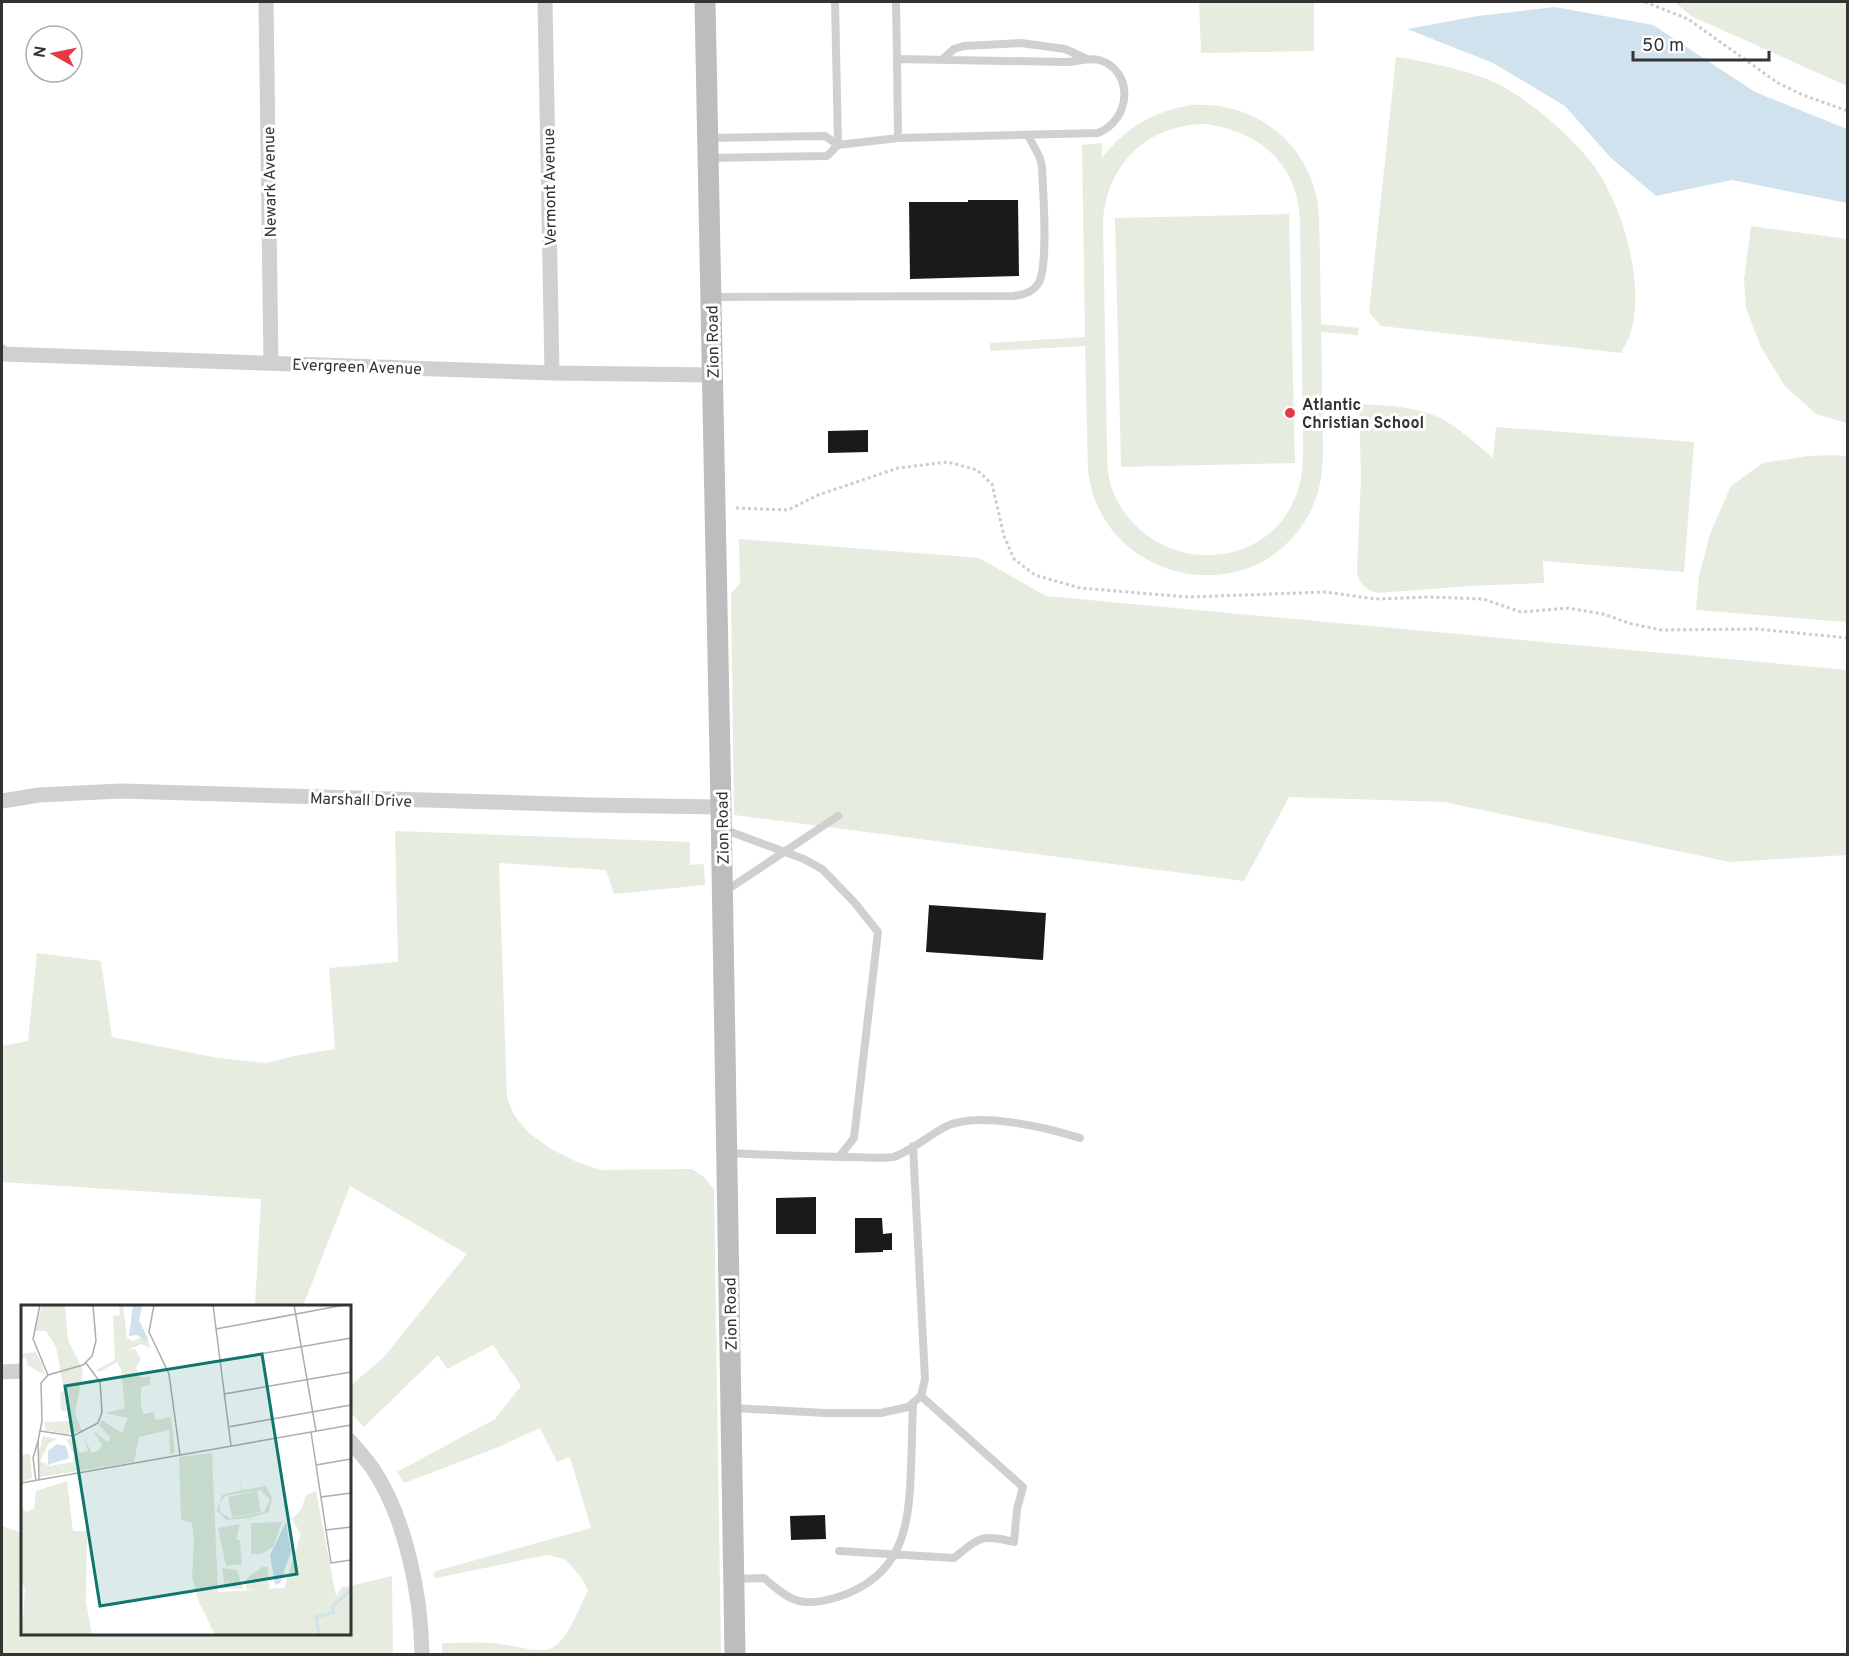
<svg xmlns="http://www.w3.org/2000/svg" width="1849" height="1656" font-family="Overpass,sans-serif">
	<style>
		.green { fill: #e6ecdf; fill-rule: evenodd }
		.water { fill: #cfe2ee }
		.building { fill: #1a1a1a }
		.lines { fill: none; stroke-linecap: round; stroke-linejoin: round }
		.path { stroke: #cdcdcd; stroke-width: 3; stroke-dasharray: 3 3; stroke-linecap: butt }
		.lane { stroke: #d0d0d0; stroke-width: 8 }
		.street { stroke: #d0d0d0; stroke-width: 15 }
		.secondary { stroke: #bdbdbd; stroke-width: 21 }
		.poi-dot { fill: #e63946; stroke: #fff; stroke-width: 2 }
		.labels { text-anchor: middle; stroke-width: 6; stroke-linejoin: round; paint-order: stroke }
		.street-label { font-size: 16px; fill: #333; stroke: #fff }
		.poi-label { font-size: 16px; font-weight: bold; fill: #333; stroke: #fff; text-anchor: start }
		.inset-river { fill: none; stroke: #cfe2ee; stroke-width: 3 }
		.inset-road { fill: none; stroke: #adadad; stroke-width: 1.5 }
		.view { fill: #0f766e; fill-opacity: 0.15; stroke: #0f766e; stroke-width: 3 }
		.inset-edge { fill: none; stroke: #333; stroke-width: 3 }
	</style>
	<rect width="100%" height="100%" fill="#fff"/>
	<!-- green -->
	<path class="green" d="M1199 2H1314V51L1201 53Z
		M1675 2H1847V86L1691 16Z
		M1396 57C1430 62 1463 69 1494 82 1530 99 1582 144 1602 178 1626 221 1644 284 1631 332 1629 339 1624 346 1621 353L1381 326 1369 312Z
		M1192 105C1252 101 1305 139 1317 199 1320 216 1319 233 1320 250 1320 274 1321 299 1321 324L1359 328 1358 335 1321 332C1322 359 1322 386 1322 414 1323 445 1326 479 1312 508 1261 616 1101 587 1088 470L1085 346 990 351V343L1085 337 1082 145 1102 143V158C1126 127 1154 111 1192 105ZM1206 124C1260 132 1297 163 1300 220L1303 444C1303 460 1303 475 1298 490 1271 575 1154 576 1116 498 1108 483 1107 466 1107 449L1103 223C1106 165 1147 124 1206 124Z
		M1289 214 1295 463 1121 467 1115 218Z
		M1751 226 1847 239V423L1816 414 1785 386 1761 347 1746 308 1744 280Z
		M1359 404C1384 405 1409 406 1433 415 1451 421 1478 445 1493 458L1496 427 1694 442 1684 572 1543 561 1544 583 1469 586 1378 593C1366 590 1359 584 1357 572L1361 477Z
		M1836 455 1847 457V622L1696 610 1699 576 1710 534 1731 486 1763 463 1808 456Z
		M739 539 979 558 1046 596 1847 670V855L1730 862 1444 802 1289 797 1244 881 734 815 731 594 740 583Z
		M395 831 690 842V865L704 864 705 885 614 894 606 870 499 863 507 1098 514 1115 528 1132 551 1149 575 1161 600 1170 692 1169 705 1178 714 1190 721 1654H442V1643C458 1643 476 1642 493 1643 509 1644 537 1654 552 1648 567 1642 581 1604 588 1590L580 1576 565 1559 547 1555 436 1578 434 1577 433 1574 436 1571 591 1528 570 1457 557 1462 540 1428 496 1448 404 1483 397 1472 495 1419 521 1386 493 1345 447 1369 438 1355 364 1427 350 1412V1386L384 1357 467 1254 350 1186 303 1306H255L261 1199 2 1182V1046L28 1041 37 953 101 961 112 1037 218 1058 266 1063 294 1056 335 1049 329 968 398 962Z
		M2 1526 22 1533V1634H350V1586L392 1576 393 1654H2Z"/>
	<!-- water -->
	<path class="water" d="M1555 7 1653 25 1755 92 1847 129V203L1732 180 1656 196 1610 157 1565 106 1493 63 1407 29 1478 16Z"/>
	<!-- building -->
	<path class="building" d="M968 200H1018L1019 276 910 279 909 202H968Z
		M868 430V452L828 453V431Z
		M929 905 1046 913 1043 960 926 952Z
		M816 1197V1234H776V1198Z
		M855 1218H882L883 1234 892 1233V1250H883V1252L855 1253Z
		M825 1515 826 1539 791 1540 790 1516Z"/>
	<g class="lines">
		<!-- path -->
		<path class="path" d="M1645 2 1688 19 1778 83 1803 95 1848 111
			M736 508 788 510 818 495 898 468 948 462 977 470 992 484 1004 536 1014 559 1035 575 1080 588 1189 597 1326 592 1375 599 1430 597 1483 599 1521 612 1568 608 1603 614 1632 624 1662 630 1757 629 1848 638"/>
		<!-- lane -->
		<path class="lane" d="M835 2 838 145
			M896 2 897 59
			M943 59 954 49 964 46 1021 43 1065 49 1087 59
			M710 138 825 136 838 145
			M710 158 827 156 838 145 898 138 1098 133C1132 119 1134 70 1099 60 1089 57 1077 62 1066 62L897 59 898 138
			M714 297 1014 296C1023 295 1033 292 1038 284 1049 269 1043 190 1042 167L1040 158 1028 135
			M723 829 804 859 822 869 854 902 878 932 854 1138 839 1157
			M724 892 838 816
			M728 1153C769 1155 810 1157 852 1157 865 1157 880 1159 893 1157 907 1154 931 1134 945 1127 975 1110 1048 1128 1080 1138
			M733 1408 825 1413H881L908 1407 921 1396 925 1379 913 1146
			M839 1551 954 1558C980 1537 981 1534 1014 1542L1017 1509 1023 1487 921 1396
			M734 1579 764 1578C791 1602 802 1608 838 1597 903 1576 909 1527 911 1468 912 1447 912 1426 913 1404"/>
		<!-- street -->
		<path class="street" d="M266 2 271 363
			M545 2 552 373
			M2 352V354L552 373 713 375
			M2 801 39 795 121 791 590 805 721 807
			M2 1372 22 1371
			M350 1441C358 1450 366 1459 373 1469 406 1519 421 1595 422 1654"/>
		<!-- secondary -->
		<path class="secondary" d="M705 2 721 807 735 1654"/>
	</g>
	<!-- markers -->
	<circle class="poi-dot" cx="1290" cy="413" r="6"/>
	<g class="labels">
		<!-- street labels -->
		<g class="street-label">
			<text transform="translate(269 182) rotate(-91)" y="6">Newark Avenue</text>
			<text transform="translate(549 187) rotate(-91)" y="6">Vermont Avenue</text>
			<text transform="translate(712 342) rotate(-91)" y="6">Zion Road</text>
			<text transform="translate(357 366) rotate(2)" y="6">Evergreen Avenue</text>
			<text transform="translate(361 799) rotate(2)" y="6">Marshall Drive</text>
			<text transform="translate(722 828) rotate(-91)" y="6">Zion Road</text>
			<text transform="translate(730 1314) rotate(-91)" y="6">Zion Road</text>
		</g>
		<!-- poi labels -->
		<g class="poi-label">
			<text x="1302" y="410">Atlantic<tspan x="1302" dy="18">Christian School</tspan></text>
		</g>
	</g>
	<!-- overview -->
	<g transform="translate(21 1305)">
		<rect width="330" height="330" fill="#fff"/>
		<path d="M21 0H44L47 35 62 66 54 109 61 126 45 129 24 125V117L48 116 47 105 40 106 39 88 43 85 35 42 25 26H14ZM98 0H102L106 33 112 36 125 31 128 38 129 43 120 39 107 45 114 44 120 53 115 63 118 72H129V80L120 82V101L123 109 132 107 135 115 150 112 154 147 149 150 148 125 118 132 113 157 19 172 17 151 22 131 36 134 28 138 19 156 28 161 52 157 53 149 45 134 54 133 58 148 67 146 62 131 71 148 78 145 81 140 72 125 86 137 90 133 78 120 81 115 101 128 107 113 84 108 104 103 100 64 96 57 79 67 75 65 94 55 92 11 99 10ZM15 47 21 59 24 70 6 60 5 52 0 53V49ZM191 148 197 287 233 285 225 284 226 273 241 262H247L248 284 263 283 280 229 271 214 280 205 285 190 295 186 315 291 321 282 330 281V330H194L177 295 171 272 173 236 171 218 160 214 158 152ZM9 149 11 173 0 177V150ZM218 174 222 185 245 181 251 193 248 207 228 213V217L227 213 205 215 196 205 201 190 221 185ZM240 185 249 195 243 207 209 213 199 207 198 198 204 191ZM46 176 52 226H66L65 297 71 330H1L4 284 0 275V201L5 207 13 204 15 186ZM236 186 240 207 211 212 207 192ZM261 217 252 242 240 249H230V218ZM219 219 215 235H219L221 259 205 261 197 223ZM201 263 216 265 222 284 204 283Z" fill="#e6ecdf" fill-rule="evenodd"/>
		<path d="M112 0 121 2 118 15 127 34 123 36 117 30 108 31ZM36 139 45 141 48 153 27 160V146ZM265 217 270 247 259 278 254 280 249 250Z" fill="#cfe2ee"/>
		<path class="inset-river" d="M298 330 295 312 312 308V301L330 285"/>
		<path class="inset-road" d="M19 0 12 34 27 70M133 0 128 27 148 69 159 150M192 0 210 141M273 0 295 126M195 24 323 0M199 56 330 33M203 89 330 67M207 122 330 100M19 126 52 131 77 118 81 107 79 77 65 58M290 127 310 258 330 255M17 136 21 116 20 78 27 70 62 60 71 51 75 36 72 0M295 160 330 154M15 176 12 153 17 136 18 175M0 178 330 120M300 192 330 188M305 225 330 222"/>
		<path class="view" d="M241 49 276 269 79 301 44 81Z"/>
		<rect width="330" height="330" class="inset-edge"/>
	</g>
	<!-- border -->
	<rect width="1849" height="1656" fill="none" stroke="#333333" stroke-width="6"/>
	<!-- north arrow -->
	<g transform="translate(54 54) rotate(279)"><circle r="28" fill="#ffffff" stroke="#adadad" stroke-width="1.5"/>
	<path d="M0-4.5L10 22L0 15L-10 22Z" fill="#e63946"/>
	<text y="-9" font-size="16" font-weight="bold" text-anchor="middle" fill="#333333">N</text>
	</g>
	<!-- scale -->
	<path d="M1633 51v9h136v-9" fill="none" stroke="#333333" stroke-width="3"/>
	<text x="1642" y="51" font-size="18" fill="#333333" stroke="#ffffff" stroke-width="4.5" paint-order="stroke">50 m</text>
</svg>
